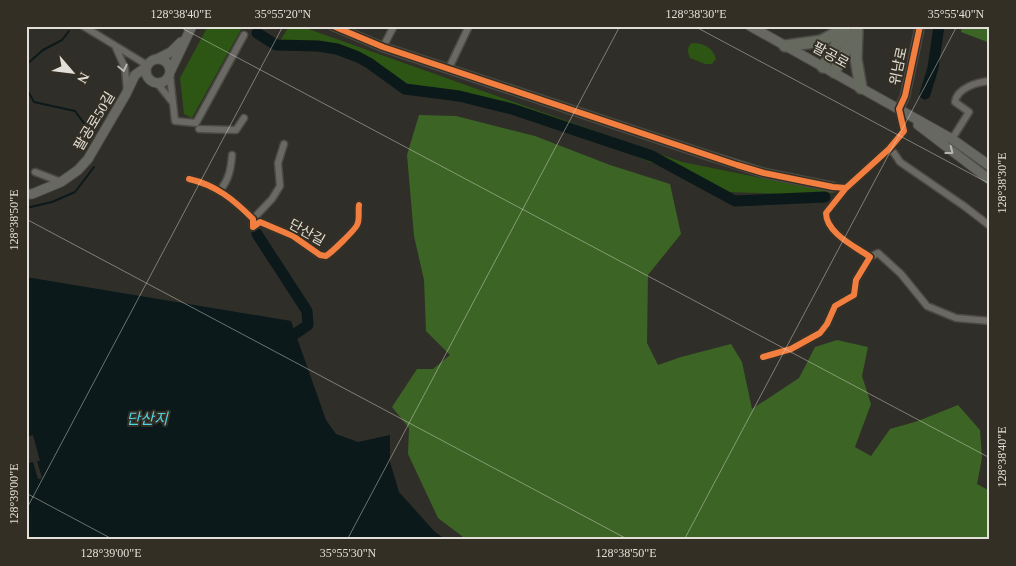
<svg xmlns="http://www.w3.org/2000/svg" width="1016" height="566" font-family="'Times New Roman','Noto Sans KR',serif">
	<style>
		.green { fill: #2d5513 }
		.forest { fill: #3c6425 }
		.water { fill: #0b191a }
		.pier { fill: #302e28 }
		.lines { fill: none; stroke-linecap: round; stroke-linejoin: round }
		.stream { stroke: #0b191a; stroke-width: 2 }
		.river { stroke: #0b191a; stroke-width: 11 }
		.street-casing { stroke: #4c4a45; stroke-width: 9 }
		.secondary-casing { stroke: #4c4a45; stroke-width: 11 }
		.highway-casing { stroke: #4c4a45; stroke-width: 14 }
		.street { stroke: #6b6964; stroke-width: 6 }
		.secondary { stroke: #686862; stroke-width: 9 }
		.highway { stroke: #66695e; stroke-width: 11 }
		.cycleway-casing { stroke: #342f24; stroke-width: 9 }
		.cycleway { stroke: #f27e40; stroke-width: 6 }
		.oneway { stroke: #b8b6af }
		.oneway2 { stroke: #b7b5af }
		.ticks { fill: none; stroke: #e2dfd8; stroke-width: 1; stroke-opacity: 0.45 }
		.labels { text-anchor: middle; stroke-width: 4; stroke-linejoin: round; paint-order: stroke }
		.street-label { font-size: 14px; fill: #e2dfd8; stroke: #342f24 }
		.water-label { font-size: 15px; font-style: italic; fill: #4fd4e4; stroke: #342f24 }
		.neatline { fill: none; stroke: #e2dfd8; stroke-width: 2 }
		.ticks-label { font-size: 12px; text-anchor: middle; fill: #e2dfd8 }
	</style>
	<rect width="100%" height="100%" fill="#302e28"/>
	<!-- green -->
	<path class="green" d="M208 26H243L192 118 184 114 180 78Z
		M289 26H300L682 162 836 193 787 194 727 192 548 122 408 87 359 52 322 43H279Z
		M692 43C703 43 713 47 716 59L712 64H705L690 58C688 52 686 48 692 43Z"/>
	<!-- forest -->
	<path class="forest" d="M962 26H990V43L961 32Z
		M419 115 456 116 535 136 610 165 670 184 681 234 648 275 647 343 658 365 681 357 731 344 742 362 752 409 799 378 815 347 837 340 868 347 862 376 871 404 855 447 871 456 890 429 918 421 958 405 980 430 982 458 977 484 990 491V540H467L438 518 408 454 409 428 392 407 417 369H433L450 355 426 331 424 280 414 236 407 155Z"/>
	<!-- water -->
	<path class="water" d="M26 277 291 321 326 420 336 434 358 442 390 435V462L399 492 434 531 446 540H26Z"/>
	<!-- pier -->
	<path class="pier" d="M33 435 40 461H37L42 478 38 479 33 462 29 463 26 454V437Z"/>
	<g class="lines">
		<!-- stream -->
		<path class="stream" d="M26 65 43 50 62 40 69 31
			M26 88 34 102 75 111 86 126 89 139
			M26 208 52 202 75 192 94 167"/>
		<!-- river -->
		<path class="river" d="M257 33 276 45 318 46 337 49 358 57 369 63 405 89 459 96 512 109 652 156 735 201 825 197
			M925 94 933 68 939 26
			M257 234 307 311 308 325 295 334"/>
		<defs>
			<path id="street" d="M83 26 147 65
				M383 47 394 26
				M116 48 125 68 127 90
				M449 68 469 26
				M170 76 175 121 196 123 244 35
				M158 84 173 103
				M199 129 236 130 244 118
				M952 139 969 112 955 102C957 88 977 82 990 81
				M889 149 894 153 900 162 964 206 990 226
				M35 172 61 182
				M189 179C216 185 234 200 253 219V227L260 222 293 236 320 255 326 256C331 253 355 230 357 225 360 220 358 211 359 205
				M833 187 846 188 889 149 904 131 899 109
				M220 190C229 180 231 168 232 155
				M253 219 272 199 280 186 278 163 284 144
				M870 257 878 253 901 274 927 306 956 318 990 321
				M763 357 791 349 820 333 827 324 835 306 854 295 856 280 870 257C856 247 826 233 826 213L846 188"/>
			<path id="secondary" d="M333 26 383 47 710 156 764 173 833 187
				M750 26 952 139 990 166
				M146 71a12 12 0 1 1 24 0a12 12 0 1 1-24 0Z
				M157 59 171 52 181 42
				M170 72 192 26
				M899 109 905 96 920 26
				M918 125 990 180
				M26 194H32L61 182 78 170 88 159 126 94 135 75 145 68"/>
			<path id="highway" d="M857 31 856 59 861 88
				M785 46 821 41 845 28
				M823 67 845 30
				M834 72 856 32"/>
		</defs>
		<!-- street casing -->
		<use href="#street" class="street-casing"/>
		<!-- secondary casing -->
		<use href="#secondary" class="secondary-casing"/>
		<!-- highway casing -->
		<use href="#highway" class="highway-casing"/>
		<!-- street -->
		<use href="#street" class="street"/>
		<!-- secondary -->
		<use href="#secondary" class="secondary"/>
		<!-- highway -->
		<use href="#highway" class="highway"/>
		<defs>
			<path id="cycleway" d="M333 26 383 47 737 165 764 173 833 187 846 188 889 149 904 131 899 109 905 96 920 26
				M189 179C216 185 234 200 253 219V227L260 222 293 236 320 255 326 256C331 253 355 230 357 225 360 220 358 211 359 205
				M763 357 791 349 820 333 827 324 835 306 854 295 856 280 870 257C856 247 826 233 826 213L846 188"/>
		</defs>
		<!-- cycleway casing -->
		<use href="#cycleway" class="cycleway-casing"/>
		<!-- cycleway -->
		<use href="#cycleway" class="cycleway"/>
	</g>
	<!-- one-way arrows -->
	<defs><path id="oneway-chevron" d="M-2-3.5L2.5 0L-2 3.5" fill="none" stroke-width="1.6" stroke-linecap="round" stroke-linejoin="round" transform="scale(1.25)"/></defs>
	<use class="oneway" href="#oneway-chevron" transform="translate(123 68) rotate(77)"/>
	<use class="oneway2" href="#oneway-chevron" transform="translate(950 151) rotate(37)"/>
	<!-- ticks -->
	<path class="ticks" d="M178 26 990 458M694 26 990 184M26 219 629 540M26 493 114 540M26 510 283 26M347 540 620 26M684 540 957 26"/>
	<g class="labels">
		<!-- street labels -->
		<g class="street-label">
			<text transform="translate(831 55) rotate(28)" y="5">팔공로</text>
			<text transform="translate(898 66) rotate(-78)" y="5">위남로</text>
			<text transform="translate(94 121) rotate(-59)" y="5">팔공로50길</text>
			<text transform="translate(307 232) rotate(29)" y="5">단산길</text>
		</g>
		<!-- water labels -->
		<g class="water-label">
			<text x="147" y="424">단산지</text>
		</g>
	</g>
	<!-- border -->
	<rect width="1016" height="566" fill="none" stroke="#342f24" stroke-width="55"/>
	<!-- north arrow -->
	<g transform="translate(72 72) rotate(118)" stroke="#342f24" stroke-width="4" paint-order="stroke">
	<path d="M0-4L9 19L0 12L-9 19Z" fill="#e2dfd8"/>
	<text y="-8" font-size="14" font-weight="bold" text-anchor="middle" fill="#e2dfd8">N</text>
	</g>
	<rect x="28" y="28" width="960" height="510" class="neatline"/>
	<g class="ticks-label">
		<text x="181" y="18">128°38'40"E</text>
		<text x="283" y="18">35°55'20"N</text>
		<text x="696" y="18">128°38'30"E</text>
		<text x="956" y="18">35°55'40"N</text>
		<text transform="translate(1002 183) rotate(-90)" y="4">128°38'30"E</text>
		<text transform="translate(14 220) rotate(-90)" y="4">128°38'50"E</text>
		<text transform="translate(1002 457) rotate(-90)" y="4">128°38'40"E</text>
		<text transform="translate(14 494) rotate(-90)" y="4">128°39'00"E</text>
		<text x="111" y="557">128°39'00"E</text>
		<text x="348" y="557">35°55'30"N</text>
		<text x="626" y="557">128°38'50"E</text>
	</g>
</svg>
